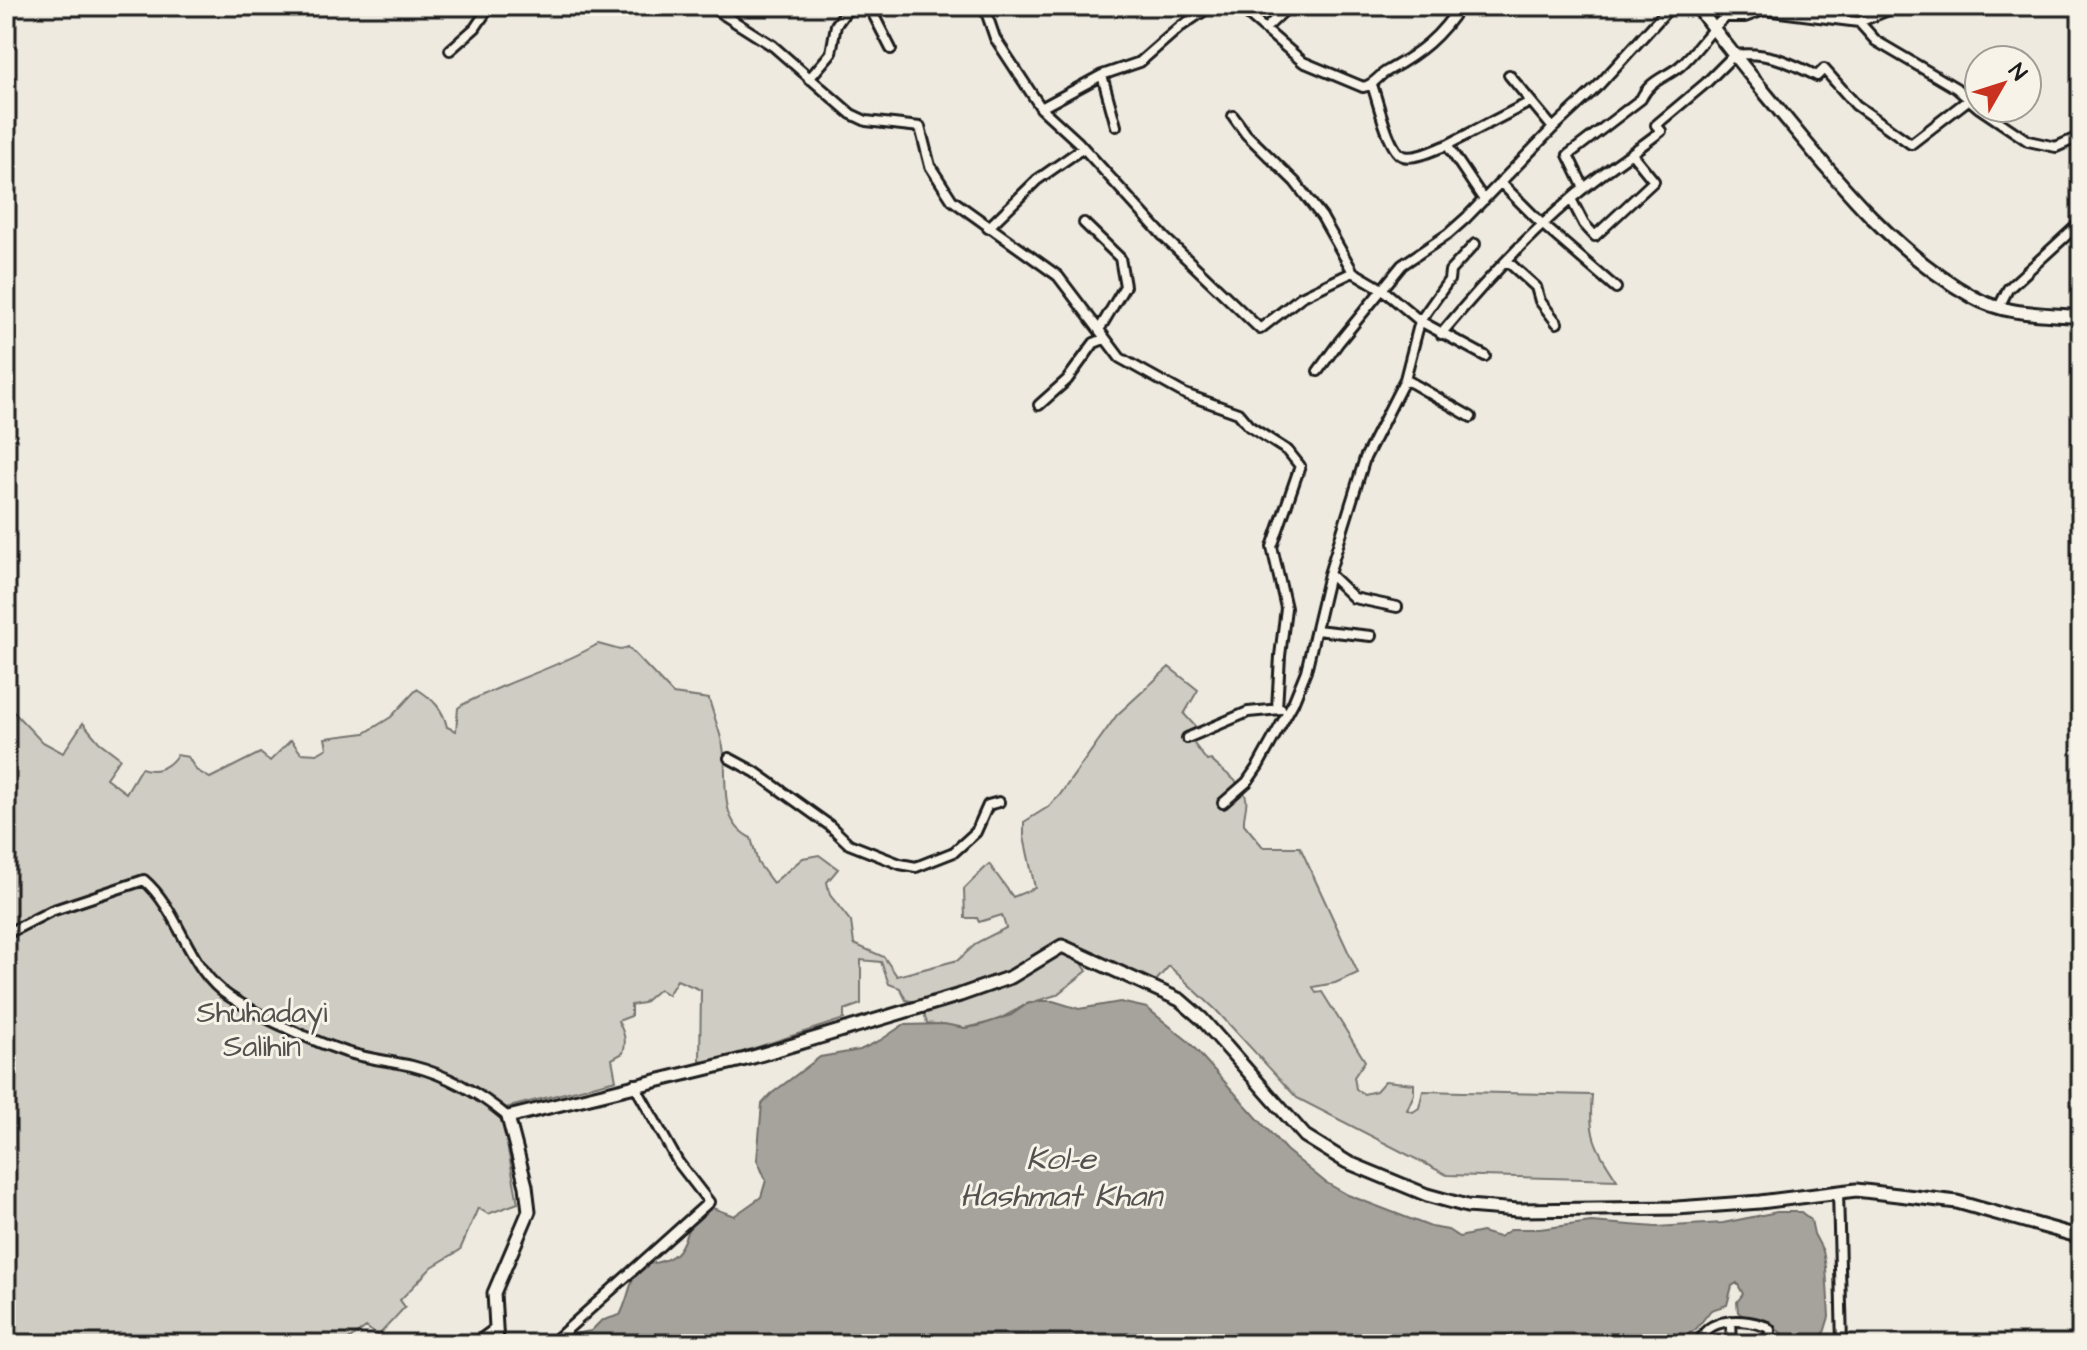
<svg xmlns="http://www.w3.org/2000/svg" width="2087" height="1350" font-family="'Architects Daughter',sans-serif">
	<style>
		.green { fill: #cfccc3; stroke: #767470; stroke-width: 2 }
		.water { fill: #a6a39d; stroke: #6f6d69; stroke-width: 2 }
		.lines { fill: none; stroke-linecap: round; stroke-linejoin: round }
		.street-casing { stroke: #1c1c1c; stroke-width: 14 }
		.secondary-casing { stroke: #1c1c1c; stroke-width: 17 }
		.street { stroke: #f7f3e8; stroke-width: 8 }
		.secondary { stroke: #f7f3e8; stroke-width: 11 }
		.labels { text-anchor: middle; stroke-width: 6; stroke-linejoin: round; paint-order: stroke }
		.park-label { font-size: 30px; fill: #52514e; stroke: #f7f3e8 }
		.water-label { font-size: 32px; font-style: italic; fill: #535250; stroke: #f7f3e8 }
	</style>
	<rect width="100%" height="100%" fill="#eeeae0"/>
	<filter id="ink" filterUnits="userSpaceOnUse"><feTurbulence type="fractalNoise" baseFrequency=".0125" numOctaves="2"/><feDisplacementMap in="SourceGraphic" scale="16" xChannelSelector="R" yChannelSelector="G"/><feConvolveMatrix kernelMatrix="1 2 1 2 8 2 1 2 1" color-interpolation-filters="sRGB"/></filter>
	<g filter="url(#ink)">
		<!-- green -->
		<path class="green" d="M598 644 620 650 628 647 673 694 709 699C713 714 720 731 723 747 729 777 716 821 751 838L758 863 773 883 803 858 819 855 838 869 827 882 830 895 851 922 854 944 884 957 897 976 958 960 978 942 1006 928 1002 915 979 922 977 918H965L964 889 989 864 1013 897 1035 888 1024 837V822L1048 807 1059 796 1117 715 1169 667 1198 690 1184 714 1195 726 1192 741 1207 761 1211 760C1221 771 1243 782 1246 798 1248 805 1243 816 1244 824L1263 847H1300L1358 973 1335 983 1313 987 1316 993 1322 992 1365 1061 1354 1077 1356 1089 1364 1094 1376 1091 1385 1081 1414 1084V1094L1407 1110 1413 1112 1419 1108 1423 1091 1592 1095C1588 1136 1595 1146 1617 1180L1447 1175 1297 1098 1216 1010 1169 966 1155 982 1076 946 1069 954 1083 965 1087 971 1056 995 1027 1004 996 1021 965 1028 927 1023 921 1003 906 1000 900 988 889 984 881 962 861 960V1004L844 1010V1019L708 1063 700 1061 701 990 677 980 668 995 659 989 643 1003 631 1005V1016L618 1021C624 1032 627 1041 623 1053L612 1059 616 1080 505 1108V1134L518 1203 488 1214 478 1208 460 1250 432 1267 400 1300 405 1307 378 1336 366 1327 343 1344H6V704L41 741 63 753 83 723 99 742 120 758 106 778 126 793 141 768C156 773 168 768 177 755L188 757 196 770 210 778 260 753 270 761 291 740 301 753 317 754 327 748 325 738 365 733 391 717 417 689C433 699 443 709 447 727L456 731 458 708 462 705C507 681 555 669 598 644Z"/>
		<!-- water -->
		<path class="water" d="M1040 1001H1053L1079 1009 1120 1002 1147 1008 1188 1041 1286 1150 1325 1182 1348 1195 1431 1227 1448 1230 1459 1237 1482 1232 1499 1237 1512 1229H1540L1591 1222 1656 1227 1723 1223 1777 1212H1801L1811 1220 1814 1234 1823 1251 1826 1267 1829 1317 1824 1333 1814 1342 1794 1343 1767 1322 1744 1317 1738 1312 1737 1302 1743 1294 1737 1283 1732 1286 1727 1305 1711 1310 1696 1329 1673 1344H1312C1303 1341 1295 1336 1288 1344H553L558 1337 591 1331 601 1321 620 1315C629 1299 629 1279 642 1265 705 1258 668 1224 713 1208L734 1216 761 1197 766 1180 757 1160 762 1104 771 1094 820 1057 860 1050 881 1040 903 1025 944 1024 965 1028 978 1026 1011 1015 1027 1004Z"/>
		<g class="lines">
			<defs>
				<path id="street" d="M710 6 773 46 851 114 866 121 920 127 930 166 952 200 1058 276 1099 330
					M869 6 891 49
					M984 6 995 38 1041 108 1078 142 1165 238 1260 329 1301 297 1353 272
					M1238 6 1303 62 1363 87C1375 85 1378 75 1389 70 1420 53 1441 36 1460 6
					M1859 22 1876 41 1956 88 1979 108
					M1265 29 1289 6
					M450 50 475 28 490 6
					M1102 75 1116 126
					M1509 75 1553 128
					M809 79 831 53 836 25 850 6
					M1372 85C1378 100 1388 151 1403 156 1415 160 1436 149 1447 145L1484 200
					M1041 108 1102 75 1140 62 1180 27 1211 6
					M1979 108 2028 141 2056 147 2081 136
					M1233 116 1246 134 1295 182 1322 217 1353 272 1382 289 1420 321 1485 356
					M1447 145 1530 102
					M1500 182 1542 224 1616 288
					M1584 188 1568 155 1641 99C1650 80 1665 78 1680 66 1697 51 1709 31 1725 17H1745L1764 10 1859 22 1898 6
					M1571 199 1584 224 1595 236 1654 181 1632 154
					M1084 223 1120 258 1125 286 1099 330 1120 358 1185 394 1238 413 1249 426 1288 451 1300 466 1272 547 1286 608 1280 656 1277 709
					M988 228 1037 180 1083 148
					M1507 261 1536 287 1540 301 1557 323
					M1999 307 2008 289 2081 222
					M1441 334C1481 286 1524 239 1571 199 1599 174 1631 155 1661 131L1656 125 1706 83 1734 55C1767 51 1789 62 1817 76L1824 69 1856 105 1911 144 1968 100
					M1318 371 1339 342 1402 265 1448 234 1466 218 1553 128 1598 86 1671 6
					M1405 379 1471 417
					M1039 405 1067 380 1094 343 1104 339
					M1329 574 1354 598 1397 607
					M1316 630 1371 636
					M1187 738 1248 712 1281 709
					M729 758 755 772 829 825 849 844 900 864 916 867 954 852 976 832 988 805 999 802
					M1223 803 1247 782 1258 766 1293 703 1306 671 1329 574 1365 458 1405 379 1420 321 1449 280 1450 271 1475 244
					M6 934 51 911 144 880C181 912 187 969 230 997 265 1019 307 1039 346 1052 368 1059 390 1061 412 1066 448 1075 479 1093 508 1117
					M1838 1191 1842 1344
					M1731 1321 1732 1344
					M1298 1342 1302 1344
					M474 1344 496 1328
					M551 1344 709 1202 678 1162 634 1084
					M1700 1344C1704 1316 1747 1318 1767 1327L1770 1330 1769 1344"/>
				<path id="secondary" d="M1697 6C1725 46 1757 83 1788 121 1842 187 1898 255 1973 297 2006 316 2045 313 2081 317
					M497 1344 494 1293 529 1211 526 1186 508 1117 746 1059 960 995 1011 977 1062 946 1180 1000 1202 1019 1305 1136 1347 1162 1427 1195 1467 1206 1518 1210 1677 1208 1760 1202 1856 1190 1957 1202 2081 1237"/>
			</defs>
			<!-- street casing -->
			<use href="#street" class="street-casing"/>
			<!-- secondary casing -->
			<use href="#secondary" class="secondary-casing"/>
			<!-- street -->
			<use href="#street" class="street"/>
			<!-- secondary -->
			<use href="#secondary" class="secondary"/>
		</g>
	</g>
	<g class="labels">
		<!-- park labels -->
		<g class="park-label">
			<text x="262" y="1022">Shuhadayi<tspan x="262" dy="34">Salihin</tspan></text>
		</g>
		<!-- water labels -->
		<g class="water-label">
			<text x="1061" y="1169">Kol-e<tspan x="1061" dy="37">Hashmat Khan</tspan></text>
		</g>
	</g>
	<!-- margin -->
	<rect width="2087" height="1350" fill="none" stroke="#f7f3e8" stroke-width="32"/>
	<rect x="16" y="16" width="2055" height="1318" fill="none" stroke="#1c1c1c" stroke-width="3" filter="url(#ink)"/>
	<!-- north arrow -->
	<g transform="translate(2003 84) rotate(51)"><circle r="38" fill="#f7f3e8" stroke="#9f9d96" stroke-width="2"/>
	<path d="M0-6L14 30L0 20L-14 30Z" fill="#c8321e"/>
	<text y="-12" font-size="22" font-weight="bold" text-anchor="middle" fill="#1c1c1c">N</text>
	</g>
</svg>
